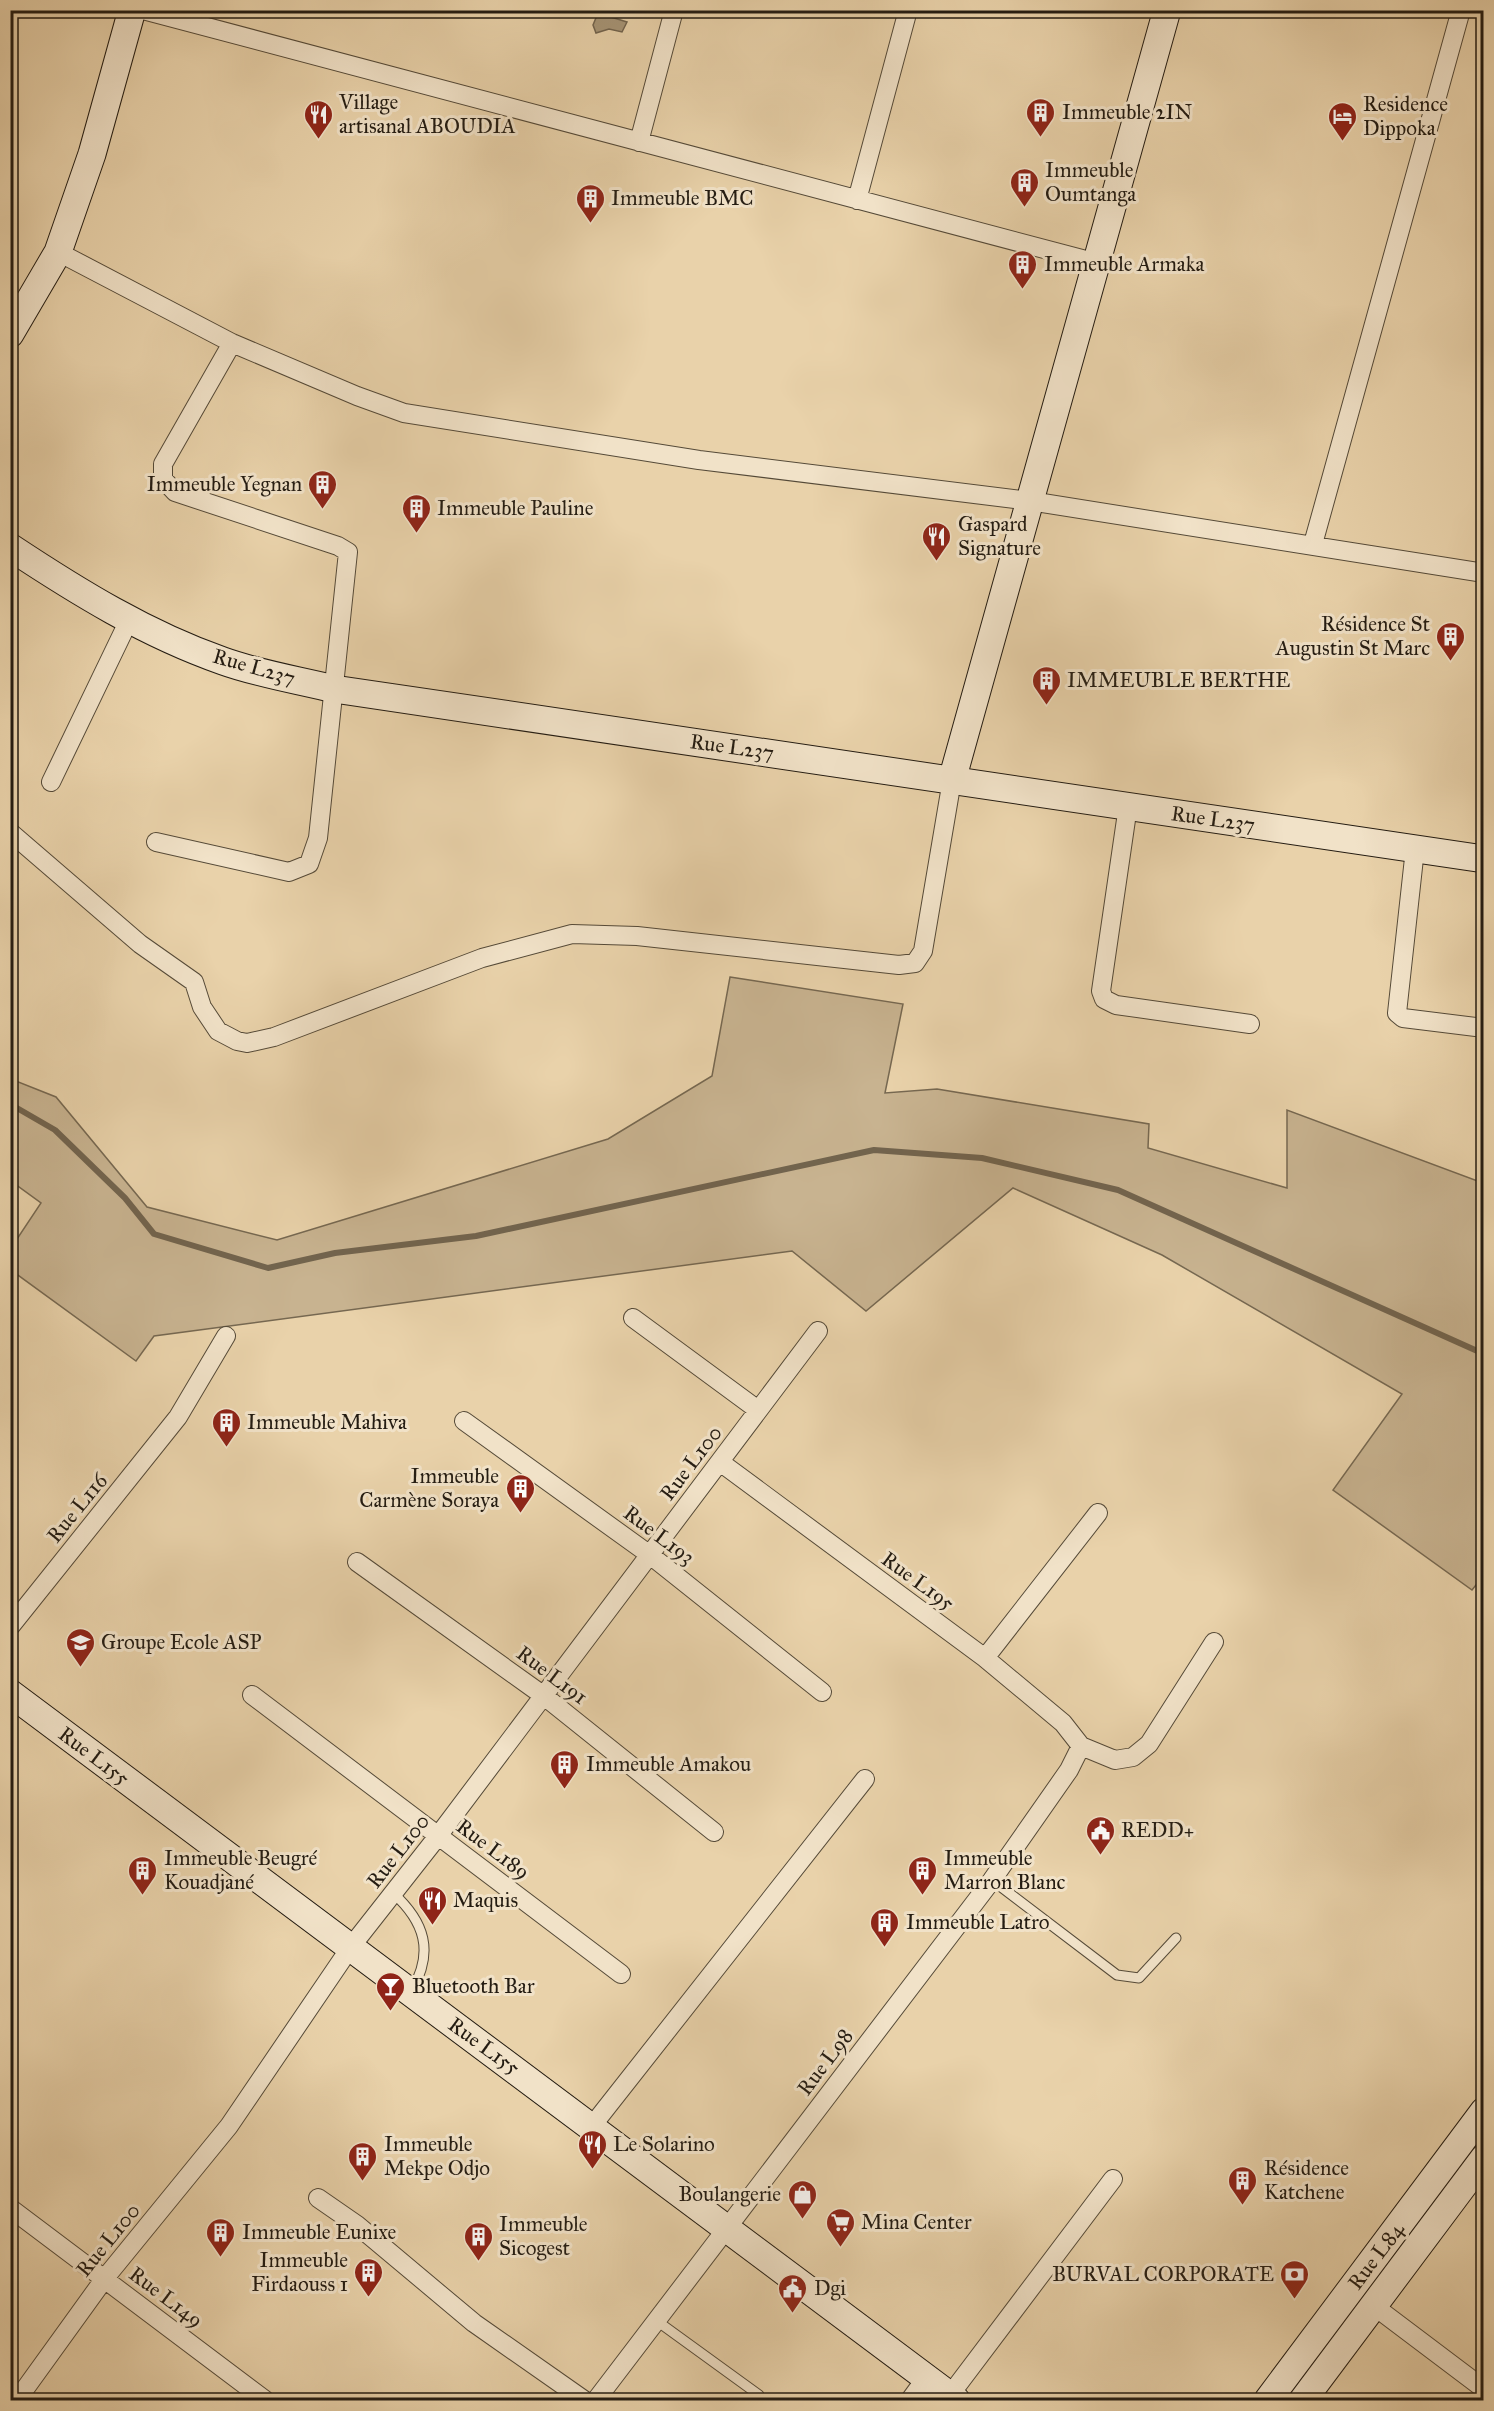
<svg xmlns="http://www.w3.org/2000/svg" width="1494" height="2411" font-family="'IM FELL Great Primer',serif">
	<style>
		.green { fill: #c8b390; stroke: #766851; stroke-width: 1.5 }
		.water { fill: #a69476; stroke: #72644e; stroke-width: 1.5 }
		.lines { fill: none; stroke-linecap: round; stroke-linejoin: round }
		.stream { stroke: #72644e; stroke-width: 6 }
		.lane-casing { stroke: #554a38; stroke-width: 11 }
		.street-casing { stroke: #554a38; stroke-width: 20 }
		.secondary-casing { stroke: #241c12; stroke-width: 29 }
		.lane { stroke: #f1e2c8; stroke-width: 9 }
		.street { stroke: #f1e2c8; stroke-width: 18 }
		.secondary { stroke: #f1e2c8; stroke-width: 27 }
		.labels { text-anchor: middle; stroke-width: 6; stroke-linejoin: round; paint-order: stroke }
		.poi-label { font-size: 21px; fill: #241c12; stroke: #f1e2c8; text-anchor: start }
		.street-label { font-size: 21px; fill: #241c12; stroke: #f1e2c8 }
	</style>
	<rect width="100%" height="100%" fill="#e9d2aa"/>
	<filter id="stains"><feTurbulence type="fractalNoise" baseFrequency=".00333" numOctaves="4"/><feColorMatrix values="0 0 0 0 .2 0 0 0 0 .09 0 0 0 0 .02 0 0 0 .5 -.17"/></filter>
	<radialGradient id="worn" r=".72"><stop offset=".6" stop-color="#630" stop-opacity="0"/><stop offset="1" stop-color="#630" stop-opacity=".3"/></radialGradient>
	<!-- green -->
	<path class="green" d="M730 977 903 1004 885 1093 937 1089 1149 1124 1148 1148 1287 1188V1110L1483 1183 1484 1575 1472 1590 1333 1490 1402 1394 1162 1255 1013 1188 866 1311 792 1251 154 1336 136 1361 11 1270V1248L41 1203 11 1181V1079L56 1097 147 1207 277 1240 608 1139 712 1076Z"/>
	<!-- water -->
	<path class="water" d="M598 13 627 22 622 32 609 29 596 33 593 25Z"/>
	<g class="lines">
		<!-- stream -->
		<path class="stream" d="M10 1104 55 1130 125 1198 154 1234 268 1268 335 1253 476 1236 874 1150 982 1158 1118 1190 1484 1354"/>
		<defs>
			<path id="lane" d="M992 1880 1117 1975 1139 1978 1176 1938
				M393 1893C425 1922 434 1952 412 1990
				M657 2321 759 2395"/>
			<path id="street" d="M143 10 1097 263
				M639 142 674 10
				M857 200 908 10
				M58 252 232 343 357 396 404 413 699 460 1030 501 1484 573
				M1313 544 1461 10
				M51 782 129 620
				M1128 806 1101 991 1104 999 1116 1005 1250 1024
				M10 832 140 944 194 982 202 1007 218 1031 237 1041 247 1043 274 1037 482 958 572 934 637 936 899 965 915 963 923 951 952 780
				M156 842 289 872 309 864 318 838 348 552 338 546 175 492 163 479V464L232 343
				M1415 849 1397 1013 1403 1018 1484 1028
				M633 1318 758 1410
				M464 1421 650 1555 822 1692
				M720 1462 985 1658 1063 1723 1081 1746 1115 1760 1133 1757 1149 1744 1214 1642
				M357 1562 544 1696 714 1832
				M10 1627 178 1417 226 1336
				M985 1658 1098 1513
				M252 1695 621 1974
				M592 2126 865 1779
				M318 2198 357 2225 474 2323 584 2400
				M10 2208 265 2400
				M1374 2306 1484 2389
				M950 2395 1113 2179
				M17 2400 105 2278 229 2126 350 1948 438 1836 818 1331
				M596 2400 992 1880 1069 1770 1081 1746
				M910 2400 926 2378"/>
			<path id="secondary" d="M10 334 58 252 92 154 132 10
				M10 547C78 592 146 634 223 661 259 674 298 680 334 689L1484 859
				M952 780 1167 10
				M10 1693 956 2400
				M1268 2400 1484 2111
				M1303 2400 1484 2158"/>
		</defs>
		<!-- lane casing -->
		<use href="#lane" class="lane-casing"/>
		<!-- street casing -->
		<use href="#street" class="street-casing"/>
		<!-- secondary casing -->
		<use href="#secondary" class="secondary-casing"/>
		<!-- lane -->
		<use href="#lane" class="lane"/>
		<!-- street -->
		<use href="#street" class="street"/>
		<!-- secondary -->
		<use href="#secondary" class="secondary"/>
	</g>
	<!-- icons -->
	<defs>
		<symbol id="building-pin" viewBox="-11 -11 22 30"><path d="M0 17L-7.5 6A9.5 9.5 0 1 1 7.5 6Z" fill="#8f2418" stroke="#f1e2c8"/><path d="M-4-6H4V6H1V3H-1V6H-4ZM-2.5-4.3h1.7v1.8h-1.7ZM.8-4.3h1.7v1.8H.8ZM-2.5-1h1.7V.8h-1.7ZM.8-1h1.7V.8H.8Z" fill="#fff"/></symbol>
		<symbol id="restaurant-pin" viewBox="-11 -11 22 30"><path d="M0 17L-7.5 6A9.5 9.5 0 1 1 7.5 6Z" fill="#8f2418" stroke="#f1e2c8"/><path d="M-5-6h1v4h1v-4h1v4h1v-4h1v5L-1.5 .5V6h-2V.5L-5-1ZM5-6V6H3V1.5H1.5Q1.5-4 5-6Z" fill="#fff"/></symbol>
		<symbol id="hotel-pin" viewBox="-11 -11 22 30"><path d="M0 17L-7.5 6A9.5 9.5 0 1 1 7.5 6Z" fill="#8f2418" stroke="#f1e2c8"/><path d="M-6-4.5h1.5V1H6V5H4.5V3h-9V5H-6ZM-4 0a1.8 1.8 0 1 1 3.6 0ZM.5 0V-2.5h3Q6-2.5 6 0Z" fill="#fff"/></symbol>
		<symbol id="school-pin" viewBox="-11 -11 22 30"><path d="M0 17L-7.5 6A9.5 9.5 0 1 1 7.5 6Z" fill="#8f2418" stroke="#f1e2c8"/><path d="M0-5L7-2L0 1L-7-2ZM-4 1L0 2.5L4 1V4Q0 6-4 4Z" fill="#fff"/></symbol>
		<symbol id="civic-pin" viewBox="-11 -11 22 30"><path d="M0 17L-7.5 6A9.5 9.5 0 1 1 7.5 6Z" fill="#8f2418" stroke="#f1e2c8"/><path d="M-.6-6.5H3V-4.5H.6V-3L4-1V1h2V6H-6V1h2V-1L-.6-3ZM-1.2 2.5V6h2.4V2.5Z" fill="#fff"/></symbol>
		<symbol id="bar-pin" viewBox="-11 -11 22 30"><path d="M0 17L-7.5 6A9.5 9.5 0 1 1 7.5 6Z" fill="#8f2418" stroke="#f1e2c8"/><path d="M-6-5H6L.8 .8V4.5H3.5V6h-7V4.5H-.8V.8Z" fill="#fff"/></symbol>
		<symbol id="shop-pin" viewBox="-11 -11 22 30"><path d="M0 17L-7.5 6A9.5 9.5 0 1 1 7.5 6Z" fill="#8f2418" stroke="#f1e2c8"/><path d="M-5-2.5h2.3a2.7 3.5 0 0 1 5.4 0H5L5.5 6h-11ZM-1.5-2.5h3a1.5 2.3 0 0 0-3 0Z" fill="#fff"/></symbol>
		<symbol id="supermarket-pin" viewBox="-11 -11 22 30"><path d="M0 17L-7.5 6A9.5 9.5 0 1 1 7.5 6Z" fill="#8f2418" stroke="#f1e2c8"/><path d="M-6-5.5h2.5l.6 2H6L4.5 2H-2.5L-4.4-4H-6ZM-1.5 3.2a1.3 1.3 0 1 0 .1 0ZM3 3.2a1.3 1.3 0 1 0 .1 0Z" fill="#fff"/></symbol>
		<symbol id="bank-pin" viewBox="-11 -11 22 30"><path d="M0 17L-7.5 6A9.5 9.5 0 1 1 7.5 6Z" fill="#8f2418" stroke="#f1e2c8"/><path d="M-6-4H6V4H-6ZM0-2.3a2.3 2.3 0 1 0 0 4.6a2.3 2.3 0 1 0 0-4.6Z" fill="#fff"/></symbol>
	</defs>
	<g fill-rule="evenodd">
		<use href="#building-pin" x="1024" y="96" width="33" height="45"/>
		<use href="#restaurant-pin" x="302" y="98" width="33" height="45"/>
		<use href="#hotel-pin" x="1326" y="100" width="33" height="45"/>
		<use href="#building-pin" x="1008" y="166" width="33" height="45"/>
		<use href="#building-pin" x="574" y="182" width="33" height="45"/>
		<use href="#building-pin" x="1006" y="248" width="33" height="45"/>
		<use href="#building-pin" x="306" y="468" width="33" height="45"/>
		<use href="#building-pin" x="400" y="492" width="33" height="45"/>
		<use href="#restaurant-pin" x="920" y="520" width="33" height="45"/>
		<use href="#building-pin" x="1434" y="620" width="33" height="45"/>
		<use href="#building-pin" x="1030" y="664" width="33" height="45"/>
		<use href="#building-pin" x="210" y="1406" width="33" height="45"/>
		<use href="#building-pin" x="504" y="1472" width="33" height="45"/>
		<use href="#school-pin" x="64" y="1626" width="33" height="45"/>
		<use href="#building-pin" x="548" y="1748" width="33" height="45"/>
		<use href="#civic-pin" x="1084" y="1814" width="33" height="45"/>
		<use href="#building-pin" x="126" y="1854" width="33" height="45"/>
		<use href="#building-pin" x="906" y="1854" width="33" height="45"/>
		<use href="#restaurant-pin" x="416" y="1884" width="33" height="45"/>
		<use href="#building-pin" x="868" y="1906" width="33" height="45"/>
		<use href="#bar-pin" x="374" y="1970" width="33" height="45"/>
		<use href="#restaurant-pin" x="576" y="2128" width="33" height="45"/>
		<use href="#building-pin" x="346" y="2140" width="33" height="45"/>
		<use href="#building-pin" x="1226" y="2164" width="33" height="45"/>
		<use href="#shop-pin" x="786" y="2178" width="33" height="45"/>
		<use href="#supermarket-pin" x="824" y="2206" width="33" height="45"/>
		<use href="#building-pin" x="204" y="2216" width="33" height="45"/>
		<use href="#building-pin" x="462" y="2220" width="33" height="45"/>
		<use href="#building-pin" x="352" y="2256" width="33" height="45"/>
		<use href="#bank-pin" x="1278" y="2258" width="33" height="45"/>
		<use href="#civic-pin" x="776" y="2272" width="33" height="45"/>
	</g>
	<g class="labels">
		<!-- poi labels -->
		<g class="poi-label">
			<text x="339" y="109">Village<tspan x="339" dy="24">artisanal ABOUDIA</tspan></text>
			<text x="1363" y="111">Residence<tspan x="1363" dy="24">Dippoka</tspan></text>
			<text x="1062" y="119">Immeuble 2IN</text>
			<text x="1045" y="177">Immeuble<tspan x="1045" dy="24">Oumtanga</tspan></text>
			<text x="611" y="205">Immeuble BMC</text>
			<text x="1044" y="271">Immeuble Armaka</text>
			<text x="302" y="491" text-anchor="end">Immeuble Yegnan</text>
			<text x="437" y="515">Immeuble Pauline</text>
			<text x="958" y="531">Gaspard<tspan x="958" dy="24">Signature</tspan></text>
			<text x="1430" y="631" text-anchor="end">Résidence St<tspan x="1430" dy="24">Augustin St Marc</tspan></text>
			<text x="1067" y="687">IMMEUBLE BERTHE</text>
			<text x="247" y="1429">Immeuble Mahiva</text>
			<text x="499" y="1483" text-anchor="end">Immeuble<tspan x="499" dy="24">Carmène Soraya</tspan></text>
			<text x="101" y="1649">Groupe Ecole ASP</text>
			<text x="586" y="1771">Immeuble Amakou</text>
			<text x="1121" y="1837">REDD+</text>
			<text x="164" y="1865">Immeuble Beugré<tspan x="164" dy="24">Kouadjané</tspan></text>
			<text x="944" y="1865">Immeuble<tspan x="944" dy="24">Marron Blanc</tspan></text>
			<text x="453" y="1907">Maquis</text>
			<text x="906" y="1929">Immeuble Latro</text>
			<text x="412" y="1993">Bluetooth Bar</text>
			<text x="384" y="2151">Immeuble<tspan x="384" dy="24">Mekpe Odjo</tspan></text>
			<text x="613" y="2151">Le Solarino</text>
			<text x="1264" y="2175">Résidence<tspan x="1264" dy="24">Katchene</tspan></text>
			<text x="781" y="2201" text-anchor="end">Boulangerie</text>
			<text x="861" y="2229">Mina Center</text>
			<text x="499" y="2231">Immeuble<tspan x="499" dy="24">Sicogest</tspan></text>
			<text x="242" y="2239">Immeuble Eunixe</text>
			<text x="348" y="2267" text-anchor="end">Immeuble<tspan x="348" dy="24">Firdaouss 1</tspan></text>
			<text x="1274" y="2281" text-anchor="end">BURVAL CORPORATE</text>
			<text x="814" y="2295">Dgi</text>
		</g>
		<!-- street labels -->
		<g class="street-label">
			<text transform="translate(254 667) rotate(16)" y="7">Rue L237</text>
			<text transform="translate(732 747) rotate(8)" y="7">Rue L237</text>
			<text transform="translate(1213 819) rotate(8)" y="7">Rue L237</text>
			<text transform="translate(691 1463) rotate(-53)" y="7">Rue L100</text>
			<text transform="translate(77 1508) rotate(-51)" y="7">Rue L116</text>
			<text transform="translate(659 1535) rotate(37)" y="7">Rue L193</text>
			<text transform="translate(918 1581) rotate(36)" y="7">Rue L195</text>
			<text transform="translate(552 1675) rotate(37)" y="7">Rue L191</text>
			<text transform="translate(94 1756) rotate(37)" y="7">Rue L155</text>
			<text transform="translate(493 1849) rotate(37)" y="7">Rue L189</text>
			<text transform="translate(398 1851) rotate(-52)" y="7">Rue L100</text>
			<text transform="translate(484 2046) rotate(36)" y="7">Rue L155</text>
			<text transform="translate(825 2062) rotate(-53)" y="7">Rue L98</text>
			<text transform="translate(108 2240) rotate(-51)" y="7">Rue L100</text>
			<text transform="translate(1376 2256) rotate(-53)" y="7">Rue L84</text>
			<text transform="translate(166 2297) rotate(37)" y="7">Rue L149</text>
		</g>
	</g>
	<!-- margin -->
	<rect width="1494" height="2411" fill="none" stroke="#e9d2aa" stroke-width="36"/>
	<rect x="12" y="12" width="1470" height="2387" fill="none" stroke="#241c12" stroke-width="3"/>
	<rect x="18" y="18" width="1458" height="2375" fill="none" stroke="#241c12" stroke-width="1.5"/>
	<rect width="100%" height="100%" filter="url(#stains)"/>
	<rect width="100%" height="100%" fill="url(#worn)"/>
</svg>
